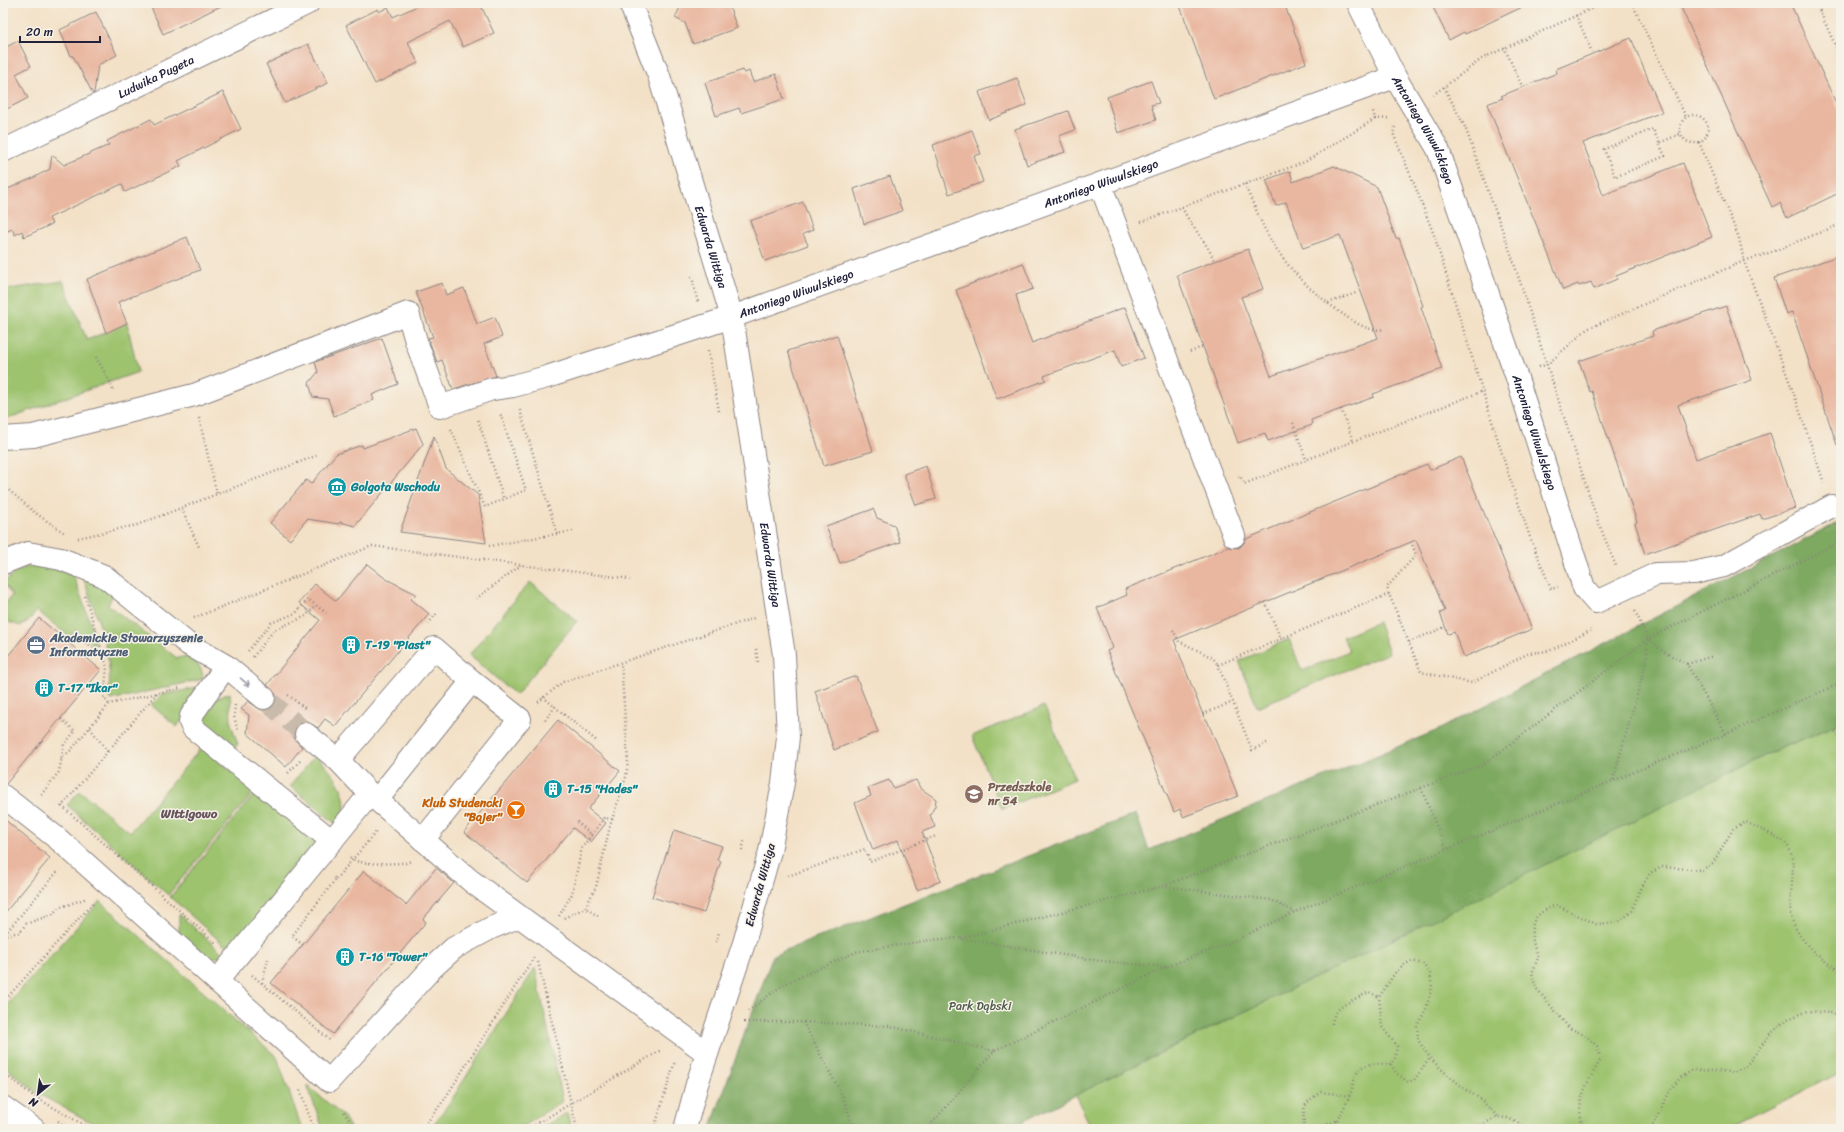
<svg xmlns="http://www.w3.org/2000/svg" width="1844" height="1132" font-family="Sriracha,sans-serif">
	<style>
		.green { fill: #9dc36e; stroke: #607254 }
		.forest { fill: #7ea961; stroke: #50664e }
		.building { fill: #e9b7a0 }
		.lines { fill: none; stroke-linecap: round; stroke-linejoin: round }
		.minor-tunnel { stroke: #c9bbab; stroke-width: 22; stroke-dasharray: 22 11; stroke-linecap: butt }
		.minor-casing { stroke: #8a8281; stroke-width: 24 }
		.major-casing { stroke: #8a8281; stroke-width: 24 }
		.path { stroke: #8a8281; stroke-width: 2.5; stroke-dasharray: 1 3; stroke-linecap: butt }
		.minor { stroke: #fff; stroke-width: 22 }
		.major { stroke: #fff; stroke-width: 22 }
		.oneway { stroke: #9c9ca7 }
		.labels { text-anchor: middle; stroke-width: 3; stroke-linejoin: round; paint-order: stroke }
		.street-label { font-size: 12px; fill: #22223b; stroke: #f7f3e8 }
		.culture-label { font-size: 12px; font-weight: bold; fill: #0d838f; stroke: #f7f3e8; text-anchor: start }
		.service-label { font-size: 12px; font-weight: bold; fill: #4e5e75; stroke: #f7f3e8; text-anchor: start }
		.education-label { font-size: 12px; font-weight: bold; fill: #785e54; stroke: #f7f3e8; text-anchor: start }
		.food-label { font-size: 12px; font-weight: bold; fill: #c56008; stroke: #f7f3e8; text-anchor: end }
		.park-label { font-size: 12px; fill: #4d5a4d; stroke: #f7f3e8 }
		.neighbourhood-label { font-size: 13px; font-weight: bold; fill: #68565e; stroke: #f7f3e8 }
	</style>
	<rect width="100%" height="100%" fill="#f7f3e8"/>
	<filter id="ink" filterUnits="userSpaceOnUse"><feTurbulence type="fractalNoise" baseFrequency=".025" numOctaves="2"/><feDisplacementMap in="SourceGraphic" scale="8" xChannelSelector="R" yChannelSelector="G"/><feConvolveMatrix kernelMatrix="1 2 1 2 8 2 1 2 1" color-interpolation-filters="sRGB"/></filter>
	<filter id="wash" filterUnits="userSpaceOnUse"><feTurbulence type="fractalNoise" baseFrequency=".012" numOctaves="4" result="noise"/><feDisplacementMap in="SourceGraphic" scale="16" xChannelSelector="R" yChannelSelector="G"/><feGaussianBlur stdDeviation="0.9" result="paint"/><feColorMatrix in="noise" values="0 0 0 0 0 0 0 0 0 0 0 0 0 0 0 0 0 1.4 0 .05"/><feComposite in="paint" operator="in"/></filter>
	<g filter="url(#wash)">
		<rect width="100%" height="100%" fill="#f3e1c7"/>
		<!-- green -->
		<path class="green" d="M63 281 87 340 127 323 138 372 3 420V290Z
			M30 566 50 567 73 574 96 639 94 645 76 630 70 637 37 611 28 621 20 626 3 620V607L12 595 3 583 17 571Z
			M83 577 100 586 113 595 108 605 177 658 189 656C197 663 203 668 203 679L111 700 108 697C115 655 96 616 83 577Z
			M530 582 577 621 516 695 469 655Z
			M1378 622 1389 653 1257 707 1239 661 1289 639 1302 671 1349 651 1343 637Z
			M201 687 198 695 177 727 151 705 161 695Z
			M230 693 231 724 238 744 233 750 200 724C207 707 210 699 230 693Z
			M1044 706 1075 779 1002 809 972 736Z
			M1834 726 1841 741V1072L1728 1129H1092L1075 1095 1774 751Z
			M202 747 252 788V794L168 895 67 805 80 791 130 832Z
			M315 755C329 769 349 790 344 811 342 816 339 820 336 824L290 786Z
			M257 791 322 843 231 951 170 897Z
			M100 901 277 1057 302 1129H103L37 1093 3 1065V1009Z
			M179 914 226 956C203 961 195 952 179 939Z
			M535 968 563 1101 518 1129H430L450 1102Z
			M307 1085 344 1117 351 1129H323Z
			M567 1113 571 1129H539Z"/>
		<!-- forest -->
		<path class="forest" d="M1841 521V723L1774 751 1456 909 1182 1042 1008 1129H710L773 955 1136 814 1149 850 1438 730Z"/>
		<g id="blocks">
			<!-- building -->
			<path class="building" d="M149 3H227L163 34Z
				M424 3H488L481 6 494 33 463 47 450 21 408 42 418 63 375 84 346 25 378 9 379 12 388 7 393 17Z
				M682 3H728L737 28 693 44 685 23 675 18Z
				M1179 3H1284L1306 63 1214 99Z
				M1431 3H1531L1465 34 1464 32 1449 40Z
				M1679 3H1790L1841 114V192L1787 218 1780 203 1772 207Z
				M96 12 117 55 98 65 94 93 93 94 73 56H71L60 30Z
				M1631 38 1662 112 1583 143 1603 195 1683 163 1712 237 1616 276 1617 279 1594 289 1591 282 1579 286 1578 284 1563 290 1487 104 1503 98 1501 96 1557 73 1556 69Z
				M18 41 31 66 16 74 28 98 3 111V46L4 48Z
				M308 44 328 83 285 103 266 64Z
				M743 70 745 73 749 71 753 82 776 74 784 99 741 113 739 108 716 116 705 83Z
				M1017 78 1027 105 989 120 979 92Z
				M1151 81 1159 103 1151 105 1156 120 1118 133 1107 97Z
				M223 92 241 129 178 161 181 166 125 192 122 184 49 218 52 224 24 237 22 231 15 235 12 229 3 233V191L33 178 50 169 52 155 64 165 109 145 107 141 151 119 154 125Z
				M1068 111 1075 130 1059 136 1065 152 1027 165 1015 129Z
				M972 130 981 154 974 156 983 182 949 194 933 145Z
				M1334 166 1377 187 1396 239 1399 238 1423 306 1421 307 1442 369 1373 394 1374 397 1311 420 1312 425 1268 441 1265 433 1238 443 1177 275 1248 249 1263 289 1241 297 1271 376 1378 338 1340 235 1303 248 1286 202 1276 206 1266 180 1290 171 1293 182Z
				M890 176 902 211 864 224 854 189Z
				M803 202 813 230 803 234 808 245 765 261 750 221Z
				M187 237 200 270 118 302 127 323 106 333 87 279Z
				M1841 255V445H1837L1792 312 1786 314 1774 278Z
				M1023 263 1033 289 1016 295 1021 315 1032 343 1125 307 1144 358 1121 367 1115 350 1044 376 1046 380 997 399 956 290Z
				M442 283 446 295 464 288 477 324 495 317 502 337 484 344 496 376 453 389 442 360 437 362 428 338 433 337 416 292Z
				M1726 306 1752 380 1678 405 1696 459 1770 433 1795 508 1762 519 1760 514 1645 554 1635 523 1637 522 1592 391 1590 392 1579 361 1653 336 1652 331Z
				M837 335 873 451 824 466 788 351Z
				M382 338 398 384 372 395 374 400 334 416 328 399 313 397 309 383 318 372 315 362Z
				M416 428 423 444 355 526 340 522 339 524 307 519 290 540 270 523 306 480 311 484 336 454 362 445 363 448Z
				M434 436 446 469 478 495 486 543 400 532Z
				M1461 457 1532 629 1464 657 1454 632 1448 634 1440 613 1445 611 1416 540 1174 640 1205 720H1207L1238 796 1183 817 1180 809 1174 812 1107 651 1113 648 1097 608 1127 595 1125 589 1228 547 1239 548 1243 544 1246 539 1315 510 1427 464 1430 470Z
				M926 466 936 499 916 505 904 474Z
				M873 509 877 518 894 525 900 542 840 563 826 526Z
				M367 564 386 579 416 594 411 599 429 614 335 726 325 719 318 728 308 722H302L297 726 294 732V738L302 747 286 767 247 733 249 715 241 709 248 701 261 710H268L274 706 276 701V694L267 685 320 620 299 603 315 584 336 601Z
				M39 618 101 670 6 784H3V662Z
				M856 676 878 732 834 750 815 691Z
				M558 720 620 771 588 809 606 823 591 842 573 828 527 883 464 832Z
				M889 780 893 788 916 780 920 788 936 799 935 806 930 815 935 827 922 832 941 881 917 890 898 840 873 850 855 803 871 796 868 788Z
				M3 818 50 858 3 915Z
				M674 830 722 846 717 860 721 861 704 913 652 897Z
				M436 868 454 883 423 919 426 922 333 1034 271 983 364 871 406 905Z"/>
		</g>
	</g>
	<g filter="url(#ink)">
		<use href="#blocks" fill-opacity="0" stroke="#8a8281" stroke-width="1"/>
		<g class="lines">
			<!-- minor-tunnel -->
			<path class="minor-tunnel" d="M264 698 306 734"/>
			<defs>
				<g id="minor">
					<path id="s1" d="M630 3 659 76 732 317 784 655 788 737 783 783 770 851 744 943 697 1084 685 1129"/>
					<path id="s2" d="M1358 3 1395 77 1438 149 1516 375 1584 588 1596 602 1656 574 1694 573 1724 566 1832 506"/>
					<path id="s3" d="M3 151 308 3"/>
					<path d="M1100 184 1234 536"/>
					<path id="s4" d="M3 438 33 436 194 395 408 313 416 341 440 407 492 389 513 386 547 377 732 317 1395 77"/>
					<path d="M3 563 28 553 61 559 104 576 188 644 226 666 264 698"/>
					<path d="M226 666 191 716 190 722 193 728 332 841"/>
					<path d="M306 734 338 760 370 794 471 881 707 1053"/>
					<path d="M338 760 434 648 472 681"/>
					<path d="M3 796 58 839 329 1081 432 968 454 948 491 928 518 917"/>
					<path d="M377 800 472 681 520 719 423 840"/>
					<path d="M217 981 370 794"/>
				</g>
				<path id="major" d="M3 1107 34 1129"/>
			</defs>
			<!-- minor casing -->
			<use href="#minor" class="minor-casing"/>
			<!-- major casing -->
			<use href="#major" class="major-casing"/>
			<!-- path -->
			<path class="path" d="M1632 3 1686 117
				M1816 3 1841 58
				M1833 3 1836 10 1841 14
				M1576 15 1592 52
				M1504 47 1522 86
				M1444 87 1465 127 1511 254 1597 519 1616 566
				M1433 95 1483 58 1604 3
				M1680 129a14 14 0 1 1 28 0a14 14 0 1 1-28 0Z
				M1375 119 1390 118
				M1395 127 1393 133 1415 186 1434 235 1509 476 1530 537 1551 589 1558 587
				M1699 142 1739 238 1744 261 1769 253 1841 224
				M1659 143 1653 129 1604 149 1615 177 1665 156 1659 143 1680 134
				M1245 184C1248 194 1253 203 1257 212 1276 258 1304 287 1344 315 1354 322 1371 333 1383 329
				M1182 207 1305 162 1375 119 1373 111
				M1141 222 1182 207C1190 226 1207 241 1214 261
				M692 277 698 303
				M1328 303 1356 293
				M708 351 719 411
				M1190 352 1204 346
				M96 357 110 382 113 390
				M1539 367 1548 364 1587 329 1744 261 1794 394 1824 483
				M1341 409 1353 441
				M520 410 557 534
				M199 418 217 494
				M478 420 504 500
				M1293 423 1306 459
				M451 429 485 507 526 490 500 413
				M1238 477 1240 476 1244 484 1483 391
				M3 485 34 512 66 534
				M182 509 199 547
				M78 538 137 525 318 455
				M489 546 573 531
				M1389 594 1387 587 1416 555 1411 542
				M85 596 107 667 104 698 109 704
				M476 599 521 565
				M1265 602 1281 639
				M1635 611 1648 639 1664 652 1687 664 1726 734
				M194 618 372 546 624 578 630 580
				M428 624 437 613
				M1173 630 1179 641 1213 658 1218 665
				M79 638 103 655
				M1409 642 1445 627
				M756 649 758 662
				M248 651 271 623 296 613 308 599 326 613
				M253 657 274 630 306 616 316 605
				M1687 664 1713 656
				M288 695 306 709
				M543 697 555 707
				M538 702 563 682 754 618
				M235 705 234 716 238 732
				M1203 714 1233 702
				M545 720 555 707 598 742
				M90 728 108 752
				M1267 743 1252 750 1218 665 1389 594 1421 672 1472 683 1529 653 1549 651 1592 630
				M61 759 71 750 109 704 180 688
				M288 773 300 761
				M1613 780 1646 663 1648 640
				M1421 788 1446 849
				M41 795 59 772 64 745 75 731 61 719
				M62 806 217 944
				M61 807 157 693
				M592 835 604 818 612 819
				M742 850 745 839
				M350 858C360 866 392 863 406 863L411 861
				M788 876 865 849 870 862 936 836
				M336 879 376 832
				M1163 886 1484 764 1648 639 1841 541
				M559 916 572 894 582 847 592 835 577 822
				M598 916 585 908 596 887 610 826 626 777 628 761 621 663
				M564 918 585 908
				M3 933 5 935 20 932 26 924 53 914 58 908 87 898
				M5 934 57 872
				M961 938 1163 886 1271 900 1295 912
				M716 942 719 932
				M303 945 292 936 336 879 333 877
				M538 962 577 1129
				M252 975 331 1041
				M262 983 268 959
				M3 1002 93 903
				M748 1011 784 984 856 952 930 940 958 938 1101 961 1166 967
				M744 1022H803L889 1026 994 1051
				M803 1022 843 1097 854 1129
				M1332 1024C1333 1006 1354 1000 1369 992L1379 997
				M1391 1064 1396 1073 1408 1082 1414 1080 1430 1058
				M3 1073 35 1097 91 1129
				M300 1090 314 1129
				M344 1112 355 1129
				M58 1121 71 1129
				M422 1129 444 1100 534 957
				M528 1129 661 1050
				M654 1129 675 1061
				M927 1129 994 1051 1166 967 1229 943 1295 912 1726 734 1841 683
				M1304 1129C1303 1107 1302 1104 1321 1092L1350 1096
				M1312 1129 1336 1121
				M1335 1129C1337 1116 1346 1107 1350 1095 1353 1087 1354 1075 1360 1069 1368 1062 1381 1064 1391 1064L1395 1058 1397 1046 1382 1027 1379 997 1395 973 1405 964 1412 961 1423 964 1430 974 1432 987 1426 1009 1417 1026 1418 1040 1430 1058 1441 1069 1466 1090 1479 1098 1498 1117
				M1465 1129 1483 1124 1498 1117 1507 1118 1532 1129
				M1584 1129C1573 1102 1588 1082 1601 1059L1597 1046 1585 1035 1569 1028 1536 988 1532 973 1538 958C1529 932 1526 916 1556 905L1596 924 1619 922 1632 911 1639 892 1650 873 1662 867 1702 870 1713 863 1733 829 1746 822C1755 827 1780 837 1786 844 1800 859 1787 898 1791 916 1797 940 1820 960 1841 971
				M1651 1129 1671 1089 1680 1078 1693 1070 1734 1072 1746 1066 1770 1034 1788 1019 1808 1011 1841 1014"/>
			<!-- minor -->
			<use href="#minor" class="minor"/>
			<!-- major -->
			<use href="#major" class="major"/>
		</g>
		<!-- one-way arrows -->
		<defs><path id="oneway-shaft" d="M-6 0H5M1.5-3L5.5 0L1.5 3" fill="none" stroke-width="1.6" stroke-linecap="round" stroke-linejoin="round"/></defs>
		<use class="oneway" href="#oneway-shaft" transform="translate(245 682) rotate(41)"/>
	</g>
	<!-- icons -->
	<defs>
		<symbol id="museum-disc" viewBox="-11 -11 22 22"><circle r="9.5" fill="#0f9aa8" stroke="#f7f3e8"/><path d="M0-6L6-3V-2H-6V-3ZM-5-1h2V3h-2ZM-1-1h2V3h-2ZM3-1h2V3H3ZM-6 4H6V6H-6Z" fill="#fff"/></symbol>
		<symbol id="office-disc" viewBox="-11 -11 22 22"><circle r="9.5" fill="#5c6f8a" stroke="#f7f3e8"/><path d="M-6-3h4V-5.5h4V-3h4V5H-6ZM-1-4.5V-3h2v-1.5ZM-6 0V1H6V0Z" fill="#fff"/></symbol>
		<symbol id="building-disc" viewBox="-11 -11 22 22"><circle r="9.5" fill="#0f9aa8" stroke="#f7f3e8"/><path d="M-4-6H4V6H1V3H-1V6H-4ZM-2.5-4.3h1.7v1.8h-1.7ZM.8-4.3h1.7v1.8H.8ZM-2.5-1h1.7V.8h-1.7ZM.8-1h1.7V.8H.8Z" fill="#fff"/></symbol>
		<symbol id="school-disc" viewBox="-11 -11 22 22"><circle r="9.5" fill="#8d6e63" stroke="#f7f3e8"/><path d="M0-5L7-2L0 1L-7-2ZM-4 1L0 2.5L4 1V4Q0 6-4 4Z" fill="#fff"/></symbol>
		<symbol id="bar-disc" viewBox="-11 -11 22 22"><circle r="9.5" fill="#e8710a" stroke="#f7f3e8"/><path d="M-6-5H6L.8 .8V4.5H3.5V6h-7V4.5H-.8V.8Z" fill="#fff"/></symbol>
	</defs>
	<g fill-rule="evenodd">
		<use href="#museum-disc" x="326" y="476" width="22" height="22"/>
		<use href="#office-disc" x="25" y="634" width="22" height="22"/>
		<use href="#building-disc" x="340" y="634" width="22" height="22"/>
		<use href="#building-disc" x="33" y="677" width="22" height="22"/>
		<use href="#building-disc" x="542" y="778" width="22" height="22"/>
		<use href="#school-disc" x="963" y="783" width="22" height="22"/>
		<use href="#bar-disc" x="505" y="799" width="22" height="22"/>
		<use href="#building-disc" x="334" y="946" width="22" height="22"/>
	</g>
	<g class="labels">
		<!-- street labels -->
		<g class="street-label">
			<text dy="4" stroke="none"><textPath href="#s3" startOffset="170">Ludwika Pugeta</textPath></text>
			<text dy="4" stroke="none"><textPath href="#s2" startOffset="143">Antoniego Wiwulskiego</textPath></text>
			<text dy="4" stroke="none"><textPath href="#s4" startOffset="1223">Antoniego Wiwulskiego</textPath></text>
			<text dy="4" stroke="none"><textPath href="#s1" startOffset="257">Edwarda Wittiga</textPath></text>
			<text dy="4" stroke="none"><textPath href="#s4" startOffset="899">Antoniego Wiwulskiego</textPath></text>
			<text dy="4" stroke="none"><textPath href="#s2" startOffset="466">Antoniego Wiwulskiego</textPath></text>
			<text dy="4" stroke="none"><textPath href="#s1" startOffset="581">Edwarda Wittiga</textPath></text>
			<text transform="translate(760 885) rotate(-75)" y="4">Edwarda Wittiga</text>
		</g>
		<!-- culture labels -->
		<g class="culture-label">
			<text x="351" y="491">Golgota Wschodu</text>
			<text x="365" y="649">T-19 "Piast"</text>
			<text x="58" y="692">T-17 "Ikar"</text>
			<text x="567" y="793">T-15 "Hades"</text>
			<text x="359" y="961">T-16 "Tower"</text>
		</g>
		<!-- service labels -->
		<g class="service-label">
			<text x="50" y="642">Akademickie Stowarzyszenie<tspan x="50" dy="14">Informatyczne</tspan></text>
		</g>
		<!-- education labels -->
		<g class="education-label">
			<text x="988" y="791">Przedszkole<tspan x="988" dy="14">nr 54</tspan></text>
		</g>
		<!-- food labels -->
		<g class="food-label">
			<text x="502" y="807">Klub Studencki<tspan x="502" dy="14">"Bajer"</tspan></text>
		</g>
		<!-- park labels -->
		<g class="park-label">
			<text x="980" y="1010">Park Dąbski</text>
		</g>
		<!-- neighbourhood labels -->
		<g class="neighbourhood-label">
			<text x="189" y="818">Wittigowo</text>
		</g>
	</g>
	<!-- margin -->
	<rect width="1844" height="1132" fill="none" stroke="#f7f3e8" stroke-width="16"/>
	<!-- north arrow -->
	<g transform="translate(38 1094) rotate(209)" stroke="#f7f3e8" stroke-width="3" paint-order="stroke">
	<path d="M0-3L7 15L0 10L-7 15Z" fill="#22223b"/>
	<text y="-6" font-size="11" font-weight="bold" text-anchor="middle" fill="#22223b">N</text>
	</g>
	<!-- scale -->
	<path d="M20 36v6h80v-6" fill="none" stroke="#22223b" stroke-width="2"/>
	<text x="26" y="36" font-size="12" fill="#22223b" stroke="#f7f3e8" stroke-width="3" paint-order="stroke">20 m</text>
</svg>
